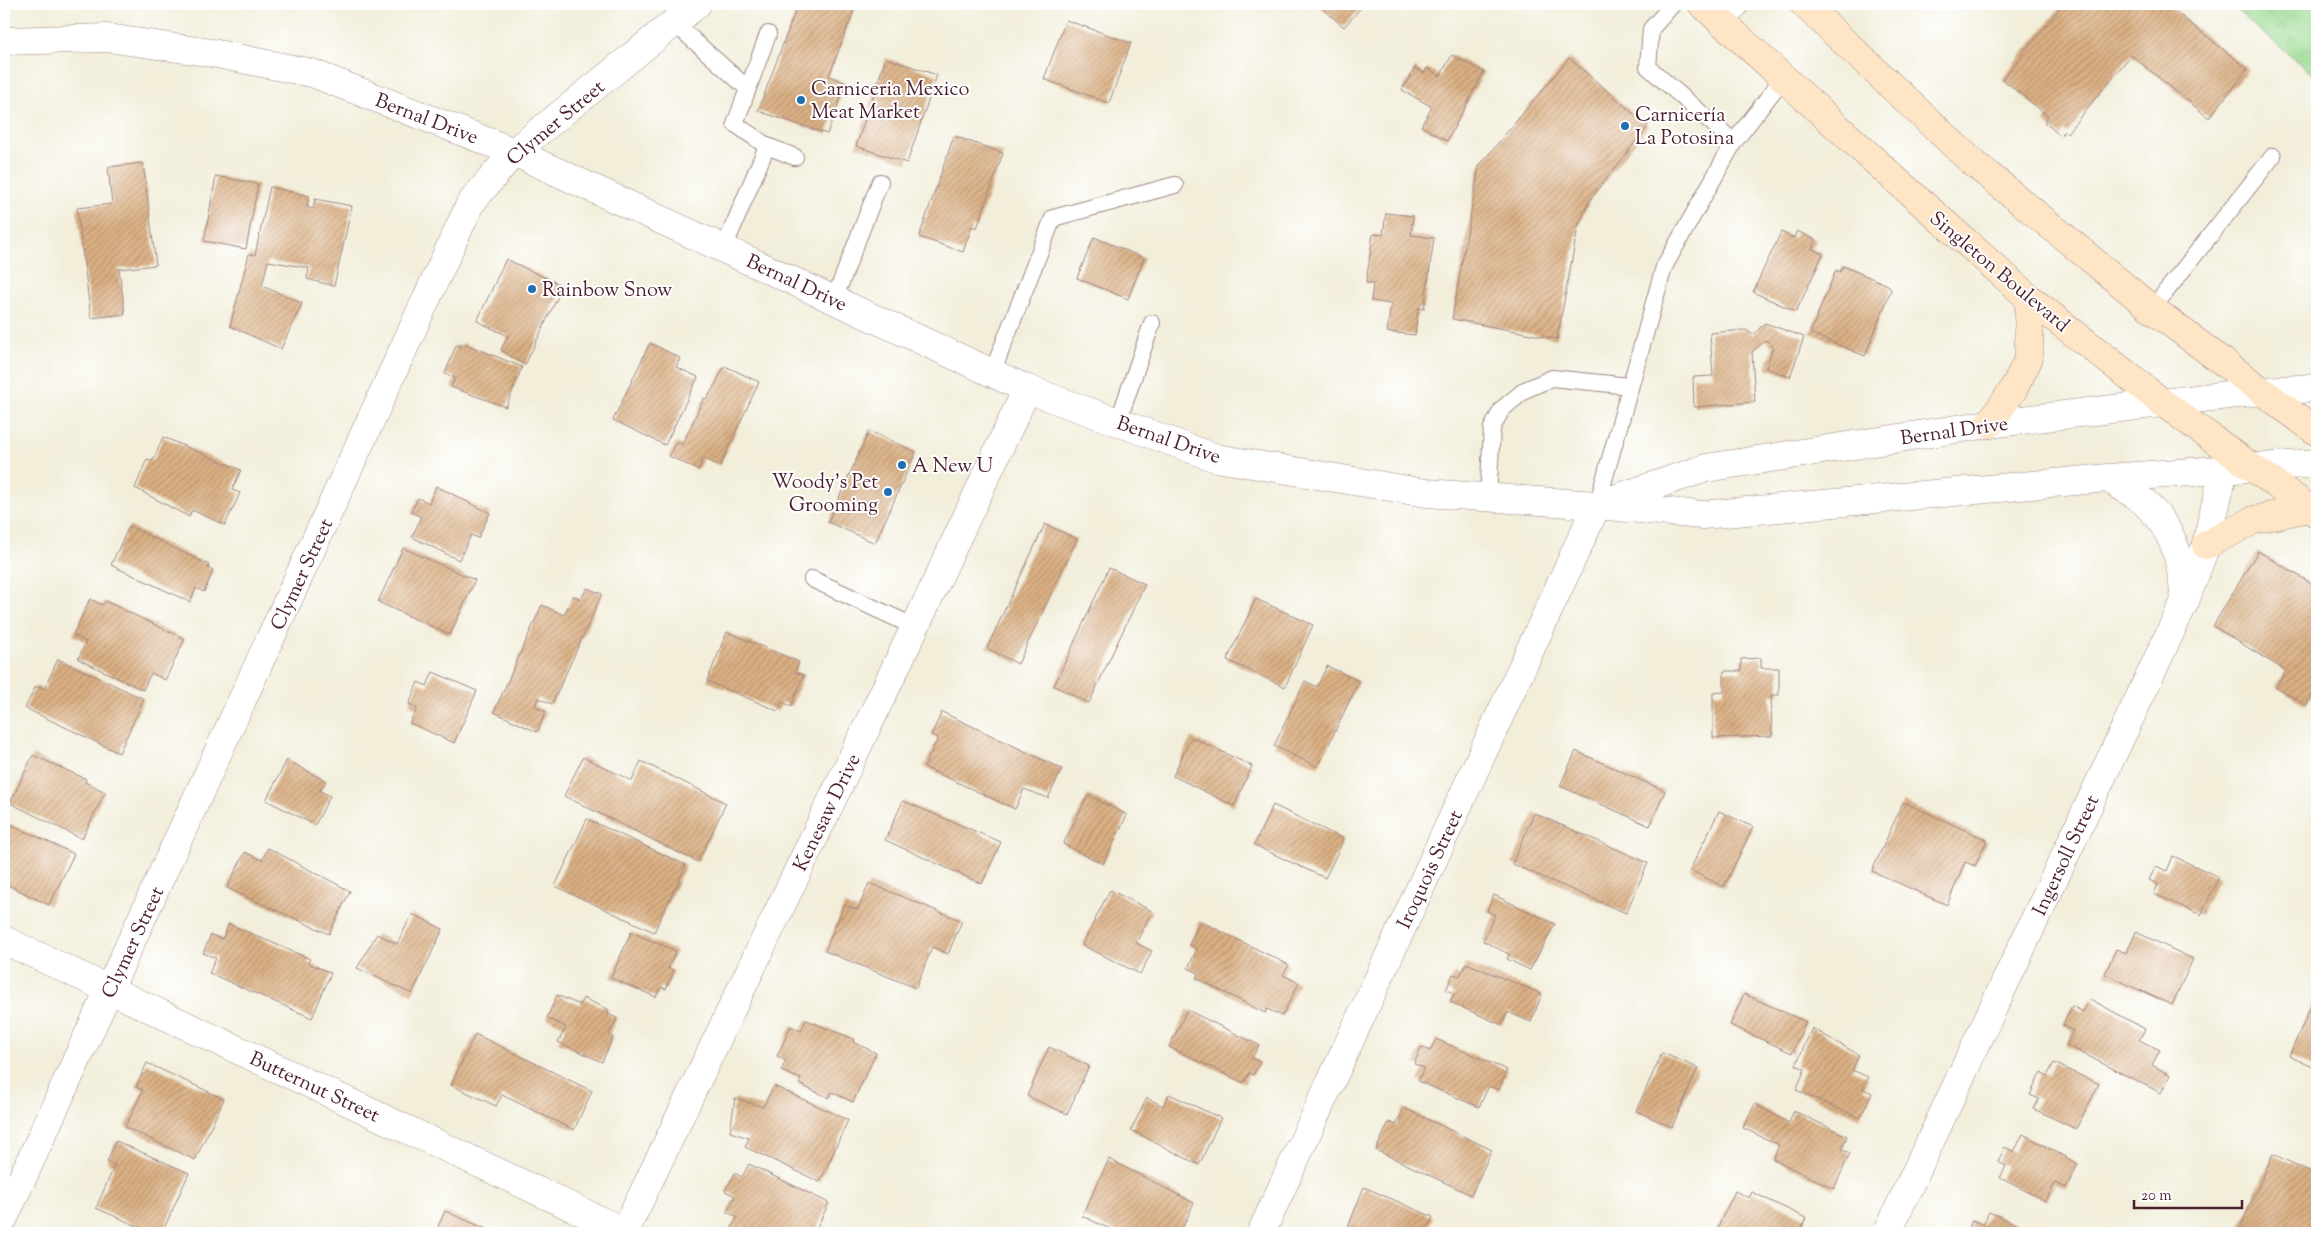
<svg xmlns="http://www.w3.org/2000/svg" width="2321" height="1237" font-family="'Sorts Mill Goudy',serif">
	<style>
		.park { fill: url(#park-crowns); stroke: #717c5d }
		.building { fill: url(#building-hatch) }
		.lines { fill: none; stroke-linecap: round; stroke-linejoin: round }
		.service-casing { stroke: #9e8682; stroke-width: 18 }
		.minor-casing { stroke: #9e8682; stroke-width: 29 }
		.tertiary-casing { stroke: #9e8682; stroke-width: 29 }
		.secondary-casing { stroke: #9e8682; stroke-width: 29 }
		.service { stroke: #fff; stroke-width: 16 }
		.minor { stroke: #fff; stroke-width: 28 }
		.tertiary { stroke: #fff; stroke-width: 28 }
		.secondary { stroke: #fee5c5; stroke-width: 28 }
		.poi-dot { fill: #1f6fb2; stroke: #fff; stroke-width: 2 }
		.labels { text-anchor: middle; stroke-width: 4; stroke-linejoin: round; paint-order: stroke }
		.poi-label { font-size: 20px; fill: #4a1f2b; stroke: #fff; text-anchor: start }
		.street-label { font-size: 20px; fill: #4a1f2b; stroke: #fff }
	</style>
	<defs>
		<pattern id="park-crowns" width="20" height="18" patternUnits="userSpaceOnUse" patternTransform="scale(1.25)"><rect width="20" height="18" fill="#98d98f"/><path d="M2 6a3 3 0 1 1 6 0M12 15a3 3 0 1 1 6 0" fill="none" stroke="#84ba7c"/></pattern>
		<pattern id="building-hatch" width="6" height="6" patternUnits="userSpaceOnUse" patternTransform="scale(1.25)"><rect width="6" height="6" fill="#dbb184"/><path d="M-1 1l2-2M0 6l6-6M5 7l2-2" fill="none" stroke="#b48f6c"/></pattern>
	</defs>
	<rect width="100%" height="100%" fill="#fff"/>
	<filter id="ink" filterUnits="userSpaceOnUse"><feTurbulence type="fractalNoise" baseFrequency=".02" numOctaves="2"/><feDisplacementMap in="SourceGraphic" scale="10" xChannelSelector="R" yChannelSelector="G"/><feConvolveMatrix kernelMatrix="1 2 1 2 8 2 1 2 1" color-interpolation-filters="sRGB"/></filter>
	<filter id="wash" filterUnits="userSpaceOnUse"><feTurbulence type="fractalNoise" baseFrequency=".0096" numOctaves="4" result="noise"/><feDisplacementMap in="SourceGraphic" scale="20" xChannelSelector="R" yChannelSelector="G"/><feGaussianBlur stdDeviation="1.12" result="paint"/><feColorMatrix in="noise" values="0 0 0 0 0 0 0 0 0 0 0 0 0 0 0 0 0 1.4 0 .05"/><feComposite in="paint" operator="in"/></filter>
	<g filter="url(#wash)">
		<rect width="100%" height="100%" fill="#f2eeda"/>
		<!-- park -->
		<path class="park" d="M2229 4H2317V78Z"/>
		<g id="blocks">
			<!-- building -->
			<path class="building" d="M798 4 856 5 829 76 846 83 827 134 758 111Z
				M1317 4H1364L1344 27Z
				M2063 4H2166L2248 69 2209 118 2131 55 2067 133 2064 131 2061 136 2044 122 2048 116 2002 79Z
				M1066 20 1131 43 1109 103 1044 79Z
				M1452 55 1484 72 1447 141 1421 126 1432 107 1402 90 1415 68 1424 73 1427 68 1440 76Z
				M886 58 937 75 907 163 856 146Z
				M1569 58 1648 126 1590 200 1578 227 1557 339 1452 319 1479 166Z
				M954 136 1003 153 977 228 972 226 963 252 919 237Z
				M143 163 156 265 119 269 125 314 91 318 77 208 112 204 108 167Z
				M216 176 258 184 246 249 204 241Z
				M270 187 309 196 307 207 313 209 315 199 352 206 334 286 307 279 309 268 268 261 262 286 302 303 281 349 230 326 249 254 255 255Z
				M1386 213 1413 216 1411 235 1434 238 1424 309 1418 308 1415 335 1387 332 1391 304 1371 301 1373 283H1366L1373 234 1383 235Z
				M1797 231 1816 240 1812 249 1823 254 1796 312 1753 292 1781 232 1794 238Z
				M1094 237 1144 258 1128 299 1077 278Z
				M506 259 563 286 525 365 501 350 508 336 477 321Z
				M1843 266 1888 285 1891 290 1865 356 1810 333 1836 270 1840 272Z
				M1765 323 1804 337 1790 377 1766 368 1773 347 1766 340 1752 352 1755 402 1694 407 1693 377 1713 376 1710 333 1746 330 1753 335Z
				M463 343 522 367 506 407 451 387 455 378 445 374 456 345 461 347Z
				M650 343 680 358 676 367 698 377 665 445 613 420Z
				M725 366 759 382 720 466 703 458 698 470 669 456 676 442 682 445 704 398 707 399Z
				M869 431 916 452 875 543 828 522Z
				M163 437 241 470 232 490 240 493 225 525 192 510 189 517 135 488 147 459 153 461Z
				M436 486 490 513 478 538 471 535 459 560 412 537 421 517 411 512 418 498 429 503Z
				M1045 524 1077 539 1018 664 987 648Z
				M129 526 209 565 208 568 213 571 204 592 196 588 190 602 111 565Z
				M403 548 475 580 450 635 378 602Z
				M2258 551 2317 587V687L2306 705 2276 687 2286 671 2213 626Z
				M1109 568 1145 584 1089 703 1054 686Z
				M587 588 602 594 552 704 538 698 535 706 546 712 537 732 494 712 542 605 564 615 573 596 581 599Z
				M90 599 102 605 105 601 185 639 165 680 151 673 143 690 78 659 86 642 73 635Z
				M1256 599 1313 625 1285 687 1227 660Z
				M727 632 799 662 795 672 804 675 791 706 782 702 778 711 707 681Z
				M1761 658V668H1779V695H1771L1772 736 1713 738V693L1724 692V671H1741V659Z
				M58 659 144 699 119 753 25 708 36 686 44 689Z
				M1327 666 1359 681 1318 767 1274 746 1305 681 1317 687Z
				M433 672 477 691 454 743 410 723 417 708 409 704 418 682 427 686Z
				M942 712 1062 769 1048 798 1024 789 1015 809 924 767 938 738 931 735Z
				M1191 737 1252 766 1234 806 1173 776Z
				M1576 751 1665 791 1650 826 1560 786Z
				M33 755 86 779 85 782 105 792 82 839 10 803Z
				M583 757 632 781 641 761 726 803 698 862 564 796Z
				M287 760 326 781 320 791 330 796 315 825 266 800Z
				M1088 795 1127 815 1103 864 1063 844Z
				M903 801 1001 842 982 884 885 840Z
				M1903 802 1987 840 1975 866 1965 862 1947 905 1872 871Z
				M1273 805 1344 839 1325 878 1254 845Z
				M1719 811 1753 827 1724 887 1690 870Z
				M1534 813 1648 863 1626 913 1512 864Z
				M587 819 686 865 654 932 555 886Z
				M4 821 74 854 49 905 4 883Z
				M268 848 350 891 329 934 227 888 245 852 262 860Z
				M2173 856 2219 877 2201 915 2154 894 2158 884 2149 880 2156 866 2167 871Z
				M869 883 962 921 948 954 932 947 916 988 825 951 844 905 858 910Z
				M1110 890 1152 911 1136 943 1152 951 1140 974 1082 945Z
				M1494 895 1555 924 1530 970 1507 959 1509 954 1483 941 1495 915 1487 911Z
				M412 914 443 929 412 994 357 968 377 934 397 944Z
				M1200 921 1289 965 1283 975 1299 983 1282 1016 1267 1009 1265 1013 1196 978 1199 973 1188 968 1197 949 1189 945Z
				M229 924 310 959 308 963 331 973 312 1018 209 973 216 958 203 953 211 935 222 939Z
				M631 932 676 951 668 968 674 971 666 989 661 987 656 997 611 978Z
				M2136 932 2193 959 2172 1005 2105 974 2116 949 2126 953Z
				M1466 963 1542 994 1531 1022 1508 1012 1502 1025 1450 1002 1454 993 1446 990 1453 974 1460 976Z
				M2317 993V1069L2289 1056Z
				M1744 994 1806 1022 1792 1053 1730 1025Z
				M557 995 580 1005 583 998 609 1010 607 1014 617 1018 609 1035 613 1037 602 1062 558 1042 566 1027 547 1018Z
				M2090 999 2145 1029 2139 1040 2160 1050 2152 1065 2170 1075 2161 1093 2066 1045 2073 1031 2063 1025 2072 1006 2083 1012Z
				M1187 1010 1259 1045 1252 1058 1260 1062 1253 1075 1249 1073 1244 1083 1169 1047Z
				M806 1020 854 1039 853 1042 876 1053 853 1102 832 1092 829 1098 799 1084 801 1079 781 1071 786 1061 777 1056 791 1026 801 1031Z
				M1812 1028 1859 1055 1852 1070 1868 1077 1863 1089 1872 1093 1860 1118 1796 1090 1805 1069 1796 1065Z
				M475 1034 592 1091 574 1130 502 1095 496 1106 451 1085Z
				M1436 1039 1507 1070 1499 1090 1489 1086 1479 1107 1418 1081 1424 1068 1414 1064 1421 1047 1430 1051Z
				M1049 1047 1089 1066 1067 1114 1027 1096Z
				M1662 1053 1698 1068 1672 1127 1636 1111Z
				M147 1063 224 1099 195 1160 125 1127 143 1090 136 1087Z
				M2054 1063 2099 1084 2076 1129 2034 1109 2039 1099 2030 1095 2041 1072 2047 1076Z
				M774 1086 848 1120 820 1182 745 1147 749 1138 730 1132 735 1098 763 1107Z
				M1169 1094 1221 1118 1199 1165 1131 1130 1147 1098 1163 1106Z
				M1755 1104 1789 1123 1794 1111 1847 1136 1842 1149 1850 1153 1834 1189 1773 1159 1779 1145 1743 1128Z
				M1404 1108 1492 1150 1471 1195 1376 1150 1389 1122 1396 1125Z
				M2023 1134 2078 1164 2066 1188 2055 1183 2046 1201 2000 1178 2006 1166 1998 1162 2005 1147 2014 1152Z
				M116 1141 189 1173 162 1233H153L96 1208 115 1165 107 1162Z
				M2273 1154 2317 1175V1233H2252L2240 1228Z
				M1109 1159 1194 1203 1180 1233H1119L1082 1216Z
				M749 1164 829 1203 814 1233H740L731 1229 737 1217 727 1212 735 1196 725 1191 735 1173 742 1177Z
				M1364 1187 1433 1217 1426 1233H1363L1348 1227Z
				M1735 1191 1749 1198 1752 1192 1806 1218 1799 1233H1715Z
				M445 1211 495 1233H435Z
				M1989 1212 2037 1233H1967L1972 1220 1983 1225Z"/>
		</g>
	</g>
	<g filter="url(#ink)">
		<use href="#blocks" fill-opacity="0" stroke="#9e8682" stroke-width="1"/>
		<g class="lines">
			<defs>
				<path id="service" d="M674 23 747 88
					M768 34 735 124 767 146 795 157
					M1734 142 1784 77
					M724 248 767 146
					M834 300 880 182
					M2152 309 2273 156
					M992 373 1053 218 1175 185
					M1118 422 1152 323
					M1488 497 1492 428 1502 409 1525 390 1552 378 1630 386
					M1597 505 1664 267 1734 142 1648 67 1651 29 1673 4
					M812 579 915 627"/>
				<path id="minor" d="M1720 21 1735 4
					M4 940 627 1233
					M4 1218 470 204 514 152 697 4
					M624 1233 915 627 1027 389
					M1261 1233 1597 505
					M1887 1233 2185 601 2206 545 2224 470"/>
				<path id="tertiary" d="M4 41 108 38 212 53 312 73 514 152 1027 389 1216 458 1426 493 1597 505 1702 515 2108 478 2317 463
					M2108 478C2120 486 2134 493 2144 502 2176 531 2181 561 2185 601
					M1605 502 1706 468 1989 424 2261 391 2317 388"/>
				<path id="secondary" d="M1702 4 1896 180 2029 298 2163 403 2317 514
					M1804 4 1970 160 2152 309 2317 432
					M1989 424 2013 390 2029 358V298
					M2206 545 2254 520 2308 508"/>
			</defs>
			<!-- service casing -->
			<use href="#service" class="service-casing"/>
			<!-- minor casing -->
			<use href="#minor" class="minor-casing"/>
			<!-- tertiary casing -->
			<use href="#tertiary" class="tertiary-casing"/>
			<!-- secondary casing -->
			<use href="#secondary" class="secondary-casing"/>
			<!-- service -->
			<use href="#service" class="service"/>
			<!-- minor -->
			<use href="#minor" class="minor"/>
			<!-- tertiary -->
			<use href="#tertiary" class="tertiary"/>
			<!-- secondary -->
			<use href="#secondary" class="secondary"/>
		</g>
	</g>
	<!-- markers -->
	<g class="poi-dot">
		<circle cx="801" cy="100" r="5"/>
		<circle cx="1625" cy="126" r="5"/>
		<circle cx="532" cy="289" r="5"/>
		<circle cx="902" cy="465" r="5"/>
		<circle cx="888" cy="492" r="5"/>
	</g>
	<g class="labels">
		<!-- poi labels -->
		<g class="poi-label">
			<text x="811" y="95">Carniceria Mexico<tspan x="811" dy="23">Meat Market</tspan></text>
			<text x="1635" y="121">Carnicería<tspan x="1635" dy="23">La Potosina</tspan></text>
			<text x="542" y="296">Rainbow Snow</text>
			<text x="912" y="472">A New U</text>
			<text x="878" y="488" text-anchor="end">Woody's Pet<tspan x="878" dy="23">Grooming</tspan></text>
		</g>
		<!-- street labels -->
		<g class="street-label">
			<text transform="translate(427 118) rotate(21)" y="7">Bernal Drive</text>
			<text transform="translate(555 122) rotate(-40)" y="7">Clymer Street</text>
			<text transform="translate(2000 271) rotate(40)" y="7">Singleton Boulevard</text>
			<text transform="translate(797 282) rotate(25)" y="7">Bernal Drive</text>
			<text transform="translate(1954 430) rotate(-8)" y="7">Bernal Drive</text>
			<text transform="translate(1169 439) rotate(19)" y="7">Bernal Drive</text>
			<text transform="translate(301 574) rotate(-65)" y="7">Clymer Street</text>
			<text transform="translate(826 812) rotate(-64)" y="7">Kenesaw Drive</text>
			<text transform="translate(2065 855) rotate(-65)" y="7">Ingersoll Street</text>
			<text transform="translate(1429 869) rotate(-65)" y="7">Iroquois Street</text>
			<text transform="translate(132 942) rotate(-65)" y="7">Clymer Street</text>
			<text transform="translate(315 1086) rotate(25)" y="7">Butternut Street</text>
		</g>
	</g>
	<!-- margin -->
	<rect width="2321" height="1237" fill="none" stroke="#fff" stroke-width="20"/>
	<!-- scale -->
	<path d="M2134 1200v8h108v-8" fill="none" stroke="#4a1f2b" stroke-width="2.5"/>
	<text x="2141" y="1200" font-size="15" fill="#4a1f2b" stroke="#ffffff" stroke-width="4" paint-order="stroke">20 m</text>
</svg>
